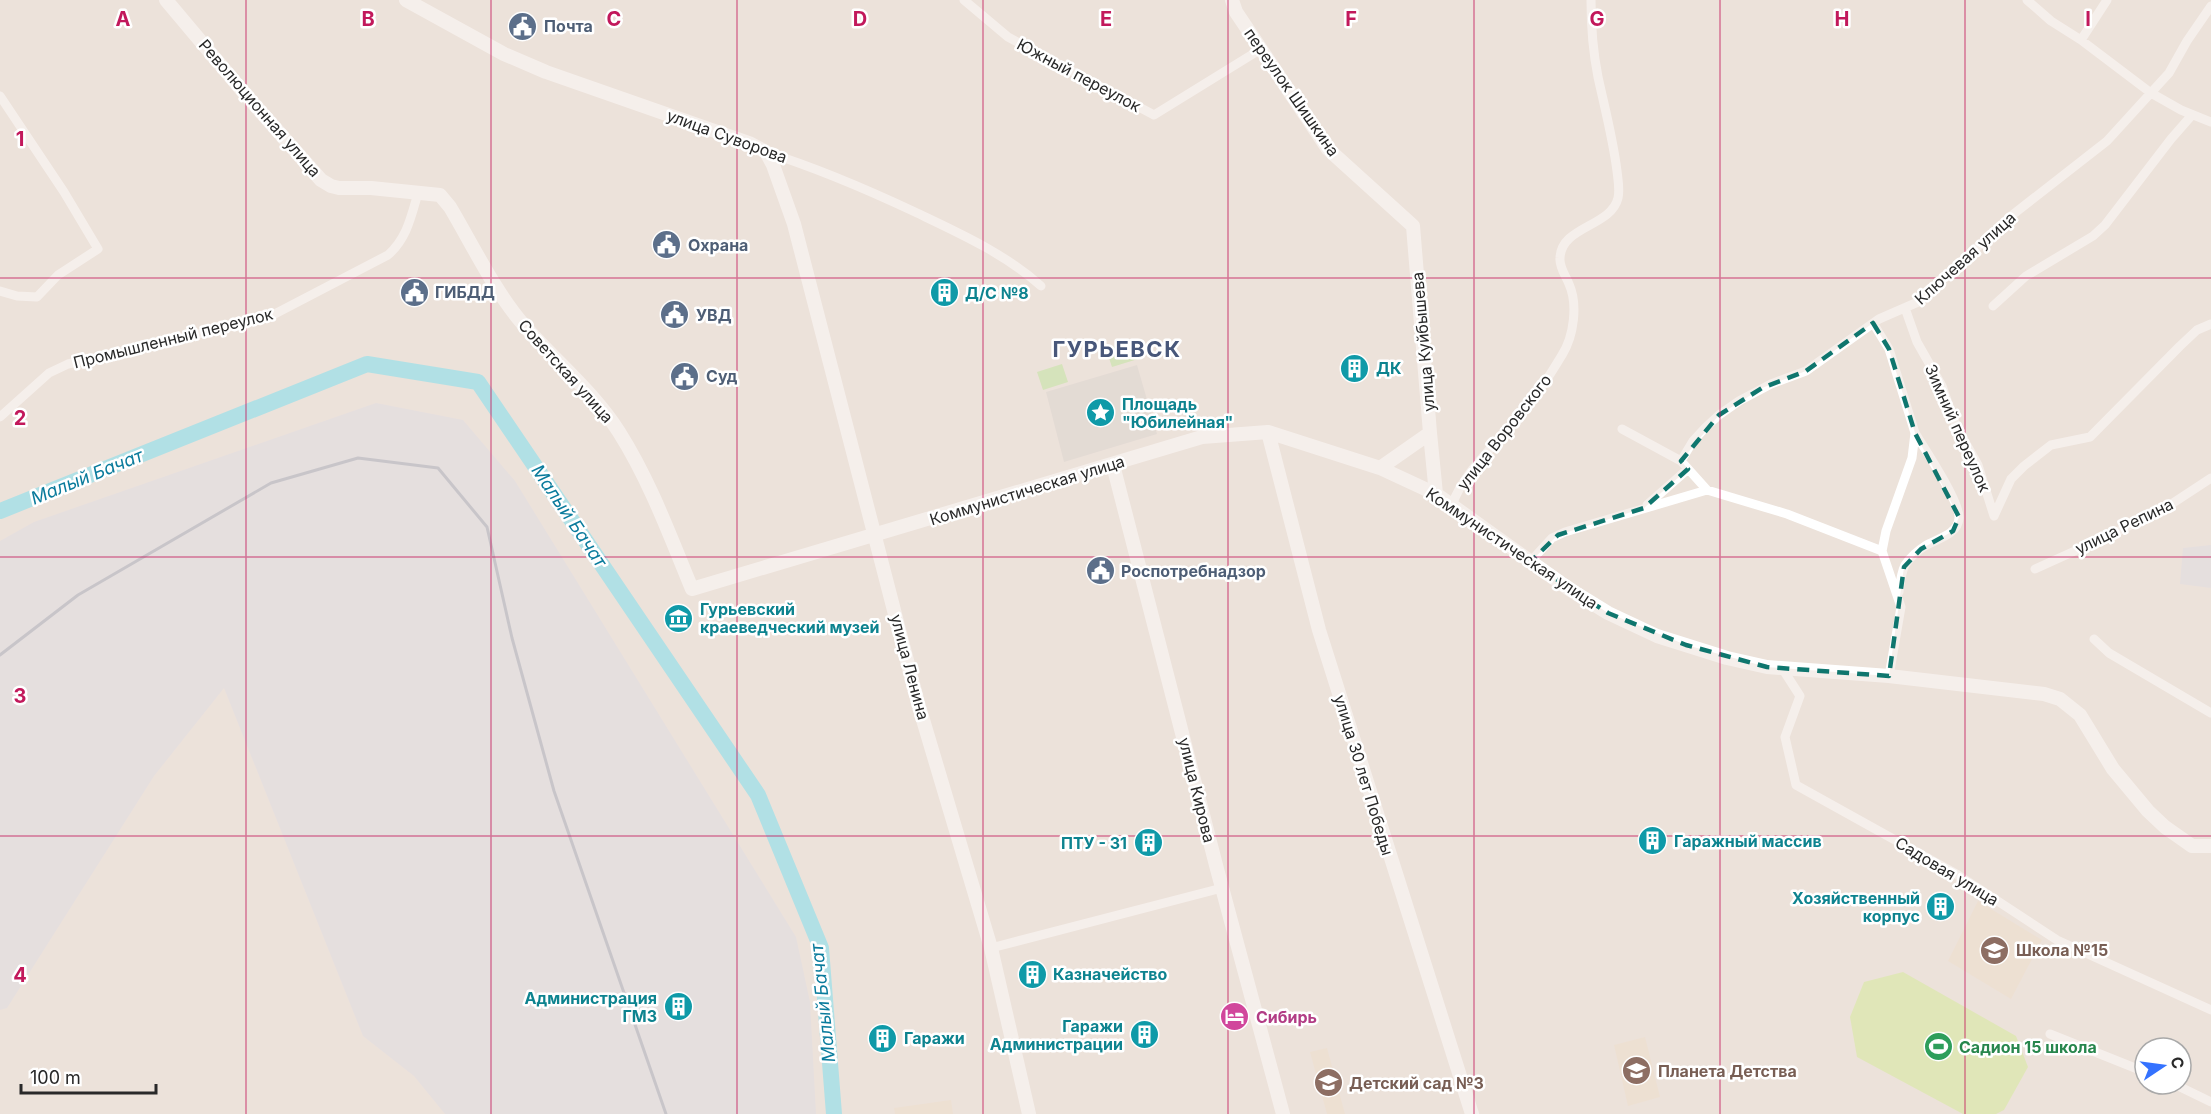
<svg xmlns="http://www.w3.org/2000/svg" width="2211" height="1114" font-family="Inter,sans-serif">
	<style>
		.industrial { fill: #dcdbe3 }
		.education { fill: #eeddc8 }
		.green { fill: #b9e494 }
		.pitch { fill: #d0ec8f }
		.plaza { fill: #d8d2cd }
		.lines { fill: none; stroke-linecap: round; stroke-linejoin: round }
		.river { stroke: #69def1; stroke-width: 16 }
		.street { stroke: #fff; stroke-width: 9 }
		.secondary { stroke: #fff; stroke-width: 14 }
		.rail { stroke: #9ca3b4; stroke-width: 3 }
		.marked { fill: none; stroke: #0f766e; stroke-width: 4.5; stroke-dasharray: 12 8; stroke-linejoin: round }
		.grid { fill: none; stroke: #c2185b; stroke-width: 1.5; stroke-opacity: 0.55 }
		.labels { text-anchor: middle; stroke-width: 5; stroke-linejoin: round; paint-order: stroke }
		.service-label { font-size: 16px; font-weight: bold; fill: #4e5e75; stroke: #fff; text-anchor: start }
		.street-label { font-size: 16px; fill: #292929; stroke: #fff }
		.culture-label { font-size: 16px; font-weight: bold; fill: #0d838f; stroke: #fff; text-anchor: start }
		.education-label { font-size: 16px; font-weight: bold; fill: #785e54; stroke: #fff; text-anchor: start }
		.hotel-label { font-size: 16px; font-weight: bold; fill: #b23c85; stroke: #fff; text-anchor: start }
		.leisure-label { font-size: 16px; font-weight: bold; fill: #27864d; stroke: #fff; text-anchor: start }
		.water-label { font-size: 18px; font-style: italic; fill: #0a7b9c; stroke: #fff }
		.district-label { font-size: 22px; font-weight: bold; letter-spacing: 1.5px; fill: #48577a; stroke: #fff }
		.grid-label { font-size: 20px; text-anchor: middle; font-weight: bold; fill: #c2185b; stroke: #fff; stroke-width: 5; stroke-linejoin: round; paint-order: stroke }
	</style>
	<rect width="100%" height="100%" fill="#ece2da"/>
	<!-- industrial -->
	<path class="industrial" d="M376 403 463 420 515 481 796 937 810 1002 816 1114H445L414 1076 363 1036 224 688 154 776 7 1008 0 1010V541L34 522Z
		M2211 545V588L2180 584 2183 548Z"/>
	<!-- education -->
	<path class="education" d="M1978 901 2042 940 2011 999 1948 961Z
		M1645 1037 1660 1097 1628 1106 1614 1045Z
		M1327 1048 1345 1114H1327L1310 1052Z
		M951 1100 953 1114H895L894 1108Z"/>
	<!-- green -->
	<path class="green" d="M1132 341 1138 359 1112 367 1106 349Z
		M1062 364 1068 382 1043 390 1037 372Z"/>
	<!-- pitch -->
	<path class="pitch" d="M1903 972 2016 1036 2028 1067 2004 1110 1996 1114H1963L1857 1057 1850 1017 1864 982Z"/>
	<!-- plaza -->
	<path class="plaza" d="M1137 365 1157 434 1064 462 1046 392Z"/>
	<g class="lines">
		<!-- river -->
		<path class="river" d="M0 511 367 364 478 382 758 795 821 948 834 1114"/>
		<!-- street -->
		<path class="street" d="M964 0 1008 37 1154 115 1261 49
			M2027 0 2051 21 2081 40 2151 93 2181 110 2211 122
			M2081 40 2107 0
			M0 96 64 192 98 249 58 275 37 297 17 296 0 291
			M766 152C817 168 866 189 915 212 959 233 1004 253 1041 286
			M1993 306 2026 276 2093 236 2105 225 2171 139 2192 115
			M1905 308 1917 342 1942 386 1956 426 1978 465 1994 516
			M1873 323 1889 349 1915 433 1912 458 1886 531 1882 551 1901 607 1889 676
			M0 417 49 373 68 364 267 318 388 255C407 238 411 217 418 193
			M1622 429 1681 461 1707 490
			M1681 461 1693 441 1705 428 1719 415 1739 401 1771 384 1806 371 1879 319 1918 302 2011 216 2107 141 2169 73 2187 41 2211 6
			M1452 505C1465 469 1497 444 1521 415 1536 397 1550 375 1562 355 1574 336 1578 304 1569 284 1566 276 1559 267 1560 258 1561 226 1611 227 1618 198 1620 190 1618 180 1617 171 1613 139 1605 109 1598 77 1593 52 1591 26 1591 0
			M1647 505 1688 469
			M1994 516 2011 479 2024 466 2051 445 2090 437 2180 346 2197 330 2211 324
			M1530 562 1552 538 1565 532 1707 490 1787 514 1882 551
			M2035 569 2121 530 2173 503 2211 478
			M1899 592C1900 583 1901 573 1905 565 1910 558 1917 551 1925 546 1936 539 1958 535 1959 518 1960 502 1925 449 1915 433
			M2094 639 2109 653 2211 713
			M1782 668 1800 696 1785 737 1796 785 1958 875 2057 940 2211 1010
			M991 948 1222 888
			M2050 1034 2145 1072
			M2174 1084 2211 1102"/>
		<!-- secondary -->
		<path class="secondary" d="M166 0 245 94 321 180 331 186 339 188H371L440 195 450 207C472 244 494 290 522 323 554 360 593 391 619 432 650 481 670 536 692 589L1202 437 1268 432 1380 468 1436 494 1569 589 1608 613 1657 636 1727 658 1767 667 1889 676 2044 694 2060 699 2080 715 2113 769 2148 811 2165 827 2192 846H2211
			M406 0 504 54 546 72 749 143 766 152 773 165 794 224 918 703 991 948 1029 1114
			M1232 0 1236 12 1328 149 1413 226 1430 433 1380 468
			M1268 432 1319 630 1472 1114
			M1430 433 1436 494
			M1113 465 1217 869 1283 1114"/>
		<!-- rail -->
		<path class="rail" d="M0 655 78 595 271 483 358 458 438 468 487 527 512 638 554 791 666 1114"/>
	</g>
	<!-- marked area -->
	<path d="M0 0H2211V1114H0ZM1873 323 1889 349 1915 433 1959 517 1953 531 1921 549 1904 567 1889 676 1767 667 1686 645 1608 613 1530 562 1558 535 1644 508 1688 469 1681 461 1719 415 1762 388 1806 371Z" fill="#ece2da" fill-opacity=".55" fill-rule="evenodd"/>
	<path class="marked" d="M1873 323 1889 349 1915 433 1959 517 1953 531 1921 549 1904 567 1889 676 1767 667 1686 645 1608 613 1530 562 1558 535 1644 508 1688 469 1681 461 1719 415 1762 388 1806 371Z"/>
	<!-- grid -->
	<path class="grid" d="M246 0V1114M491 0V1114M737 0V1114M983 0V1114M1228 0V1114M1474 0V1114M1720 0V1114M1965 0V1114M0 278H2211M0 557H2211M0 836H2211"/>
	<!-- icons -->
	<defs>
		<symbol id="civic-disc" viewBox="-11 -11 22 22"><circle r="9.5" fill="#5c6f8a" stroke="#fff"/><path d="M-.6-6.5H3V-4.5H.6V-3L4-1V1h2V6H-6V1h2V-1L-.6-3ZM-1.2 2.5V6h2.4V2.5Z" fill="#fff"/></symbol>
		<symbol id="building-disc" viewBox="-11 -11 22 22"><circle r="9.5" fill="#0f9aa8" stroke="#fff"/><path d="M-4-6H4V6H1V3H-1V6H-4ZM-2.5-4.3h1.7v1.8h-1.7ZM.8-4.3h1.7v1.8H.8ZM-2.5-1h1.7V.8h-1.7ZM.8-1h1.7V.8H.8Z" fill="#fff"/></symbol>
		<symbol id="sight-disc" viewBox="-11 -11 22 22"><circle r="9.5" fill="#0f9aa8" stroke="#fff"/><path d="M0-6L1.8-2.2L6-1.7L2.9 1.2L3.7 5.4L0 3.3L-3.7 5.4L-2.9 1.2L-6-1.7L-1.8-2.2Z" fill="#fff"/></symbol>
		<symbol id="museum-disc" viewBox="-11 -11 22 22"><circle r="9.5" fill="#0f9aa8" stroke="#fff"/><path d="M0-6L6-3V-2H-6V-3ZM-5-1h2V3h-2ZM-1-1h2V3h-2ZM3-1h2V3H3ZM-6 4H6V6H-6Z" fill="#fff"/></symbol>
		<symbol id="school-disc" viewBox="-11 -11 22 22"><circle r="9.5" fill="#8d6e63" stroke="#fff"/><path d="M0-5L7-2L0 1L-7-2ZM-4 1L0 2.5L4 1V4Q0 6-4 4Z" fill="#fff"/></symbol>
		<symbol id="hotel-disc" viewBox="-11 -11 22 22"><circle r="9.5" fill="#d1479c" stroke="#fff"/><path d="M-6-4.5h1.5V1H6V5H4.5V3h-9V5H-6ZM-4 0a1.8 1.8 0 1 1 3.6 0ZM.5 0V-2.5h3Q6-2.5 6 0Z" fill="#fff"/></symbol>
		<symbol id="stadium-disc" viewBox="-11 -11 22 22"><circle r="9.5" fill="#2e9e5b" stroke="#fff"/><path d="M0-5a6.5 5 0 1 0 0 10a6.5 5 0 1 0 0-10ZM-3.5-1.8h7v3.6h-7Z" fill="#fff"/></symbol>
	</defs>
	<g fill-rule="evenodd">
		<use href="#civic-disc" x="506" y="10" width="33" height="33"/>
		<use href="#civic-disc" x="650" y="228" width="33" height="33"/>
		<use href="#civic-disc" x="398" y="276" width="33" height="33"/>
		<use href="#building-disc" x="928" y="276" width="33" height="33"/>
		<use href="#civic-disc" x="658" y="298" width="33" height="33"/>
		<use href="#building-disc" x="1338" y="352" width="33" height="33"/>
		<use href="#civic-disc" x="668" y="360" width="33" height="33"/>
		<use href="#sight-disc" x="1084" y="396" width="33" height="33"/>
		<use href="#civic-disc" x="1084" y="554" width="33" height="33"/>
		<use href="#museum-disc" x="662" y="602" width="33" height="33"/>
		<use href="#building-disc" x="1636" y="824" width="33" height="33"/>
		<use href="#building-disc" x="1132" y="826" width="33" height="33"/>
		<use href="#building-disc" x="1924" y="890" width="33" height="33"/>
		<use href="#school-disc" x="1978" y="934" width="33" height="33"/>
		<use href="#building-disc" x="1016" y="958" width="33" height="33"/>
		<use href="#building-disc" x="662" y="990" width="33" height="33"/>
		<use href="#hotel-disc" x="1218" y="1000" width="33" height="33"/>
		<use href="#building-disc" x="1128" y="1018" width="33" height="33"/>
		<use href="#building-disc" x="866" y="1022" width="33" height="33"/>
		<use href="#stadium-disc" x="1922" y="1030" width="33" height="33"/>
		<use href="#school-disc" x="1620" y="1054" width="33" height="33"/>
		<use href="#school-disc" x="1312" y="1066" width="33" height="33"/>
	</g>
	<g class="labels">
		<!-- service labels -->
		<g class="service-label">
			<text x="544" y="32">Почта</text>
			<text x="688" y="251">Охрана</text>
			<text x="435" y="298">ГИБДД</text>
			<text x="696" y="321">УВД</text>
			<text x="706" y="382">Суд</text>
			<text x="1121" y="577">Роспотребнадзор</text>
		</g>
		<!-- street labels -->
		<g class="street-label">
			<text transform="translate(1079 75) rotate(28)" y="6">Южный переулок</text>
			<text transform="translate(1292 92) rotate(55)" y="6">переулок Шишкина</text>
			<text transform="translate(260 108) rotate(49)" y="6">Революционная улица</text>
			<text transform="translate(727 136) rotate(20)" y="6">улица Суворова</text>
			<text transform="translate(1965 258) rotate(-42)" y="6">Ключевая улица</text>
			<text transform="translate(173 338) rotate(-14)" y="6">Промышленный переулок</text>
			<text transform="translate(1423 342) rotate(-95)" y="6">улица Куйбышева</text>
			<text transform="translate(566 371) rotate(48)" y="6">Советская улица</text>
			<text transform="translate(1958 428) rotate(66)" y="6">Зимний переулок</text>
			<text transform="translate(1504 432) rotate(-52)" y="6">улица Воровского</text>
			<text transform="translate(1027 490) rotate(-17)" y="6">Коммунистическая улица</text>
			<text transform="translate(2124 526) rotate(-26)" y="6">улица Репина</text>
			<text transform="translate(1512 548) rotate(34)" y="6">Коммунистическая улица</text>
			<text transform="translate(910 667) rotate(75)" y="6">улица Ленина</text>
			<text transform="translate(1364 775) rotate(73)" y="6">улица 30 лет Победы</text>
			<text transform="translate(1197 790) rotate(76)" y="6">улица Кирова</text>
			<text transform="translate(1947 871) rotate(31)" y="6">Садовая улица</text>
		</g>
		<!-- culture labels -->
		<g class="culture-label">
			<text x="965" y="299">Д/С №8</text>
			<text x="1376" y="374">ДК</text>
			<text x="1122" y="410">Площадь<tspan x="1122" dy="18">"Юбилейная"</tspan></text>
			<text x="700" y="615">Гурьевский<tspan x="700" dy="18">краеведческий музей</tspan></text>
			<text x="1674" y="847">Гаражный массив</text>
			<text x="1127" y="849" text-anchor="end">ПТУ - 31</text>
			<text x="1920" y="904" text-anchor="end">Хозяйственный<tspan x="1920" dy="18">корпус</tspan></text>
			<text x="1053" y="980">Казначейство</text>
			<text x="657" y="1004" text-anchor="end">Администрация<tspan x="657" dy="18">ГМЗ</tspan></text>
			<text x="1123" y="1032" text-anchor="end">Гаражи<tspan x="1123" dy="18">Администрации</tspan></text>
			<text x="904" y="1044">Гаражи</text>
		</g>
		<!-- education labels -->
		<g class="education-label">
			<text x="2016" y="956">Школа №15</text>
			<text x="1658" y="1077">Планета Детства</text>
			<text x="1349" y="1089">Детский сад №3</text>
		</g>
		<!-- hotel labels -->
		<g class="hotel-label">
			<text x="1256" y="1023">Сибирь</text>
		</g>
		<!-- leisure labels -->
		<g class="leisure-label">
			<text x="1959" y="1053">Садион 15 школа</text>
		</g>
		<!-- water labels -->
		<g class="water-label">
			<text transform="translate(87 477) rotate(-22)" y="6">Малый Бачат</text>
			<text transform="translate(569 516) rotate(56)" y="6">Малый Бачат</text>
			<text transform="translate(823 1003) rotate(-96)" y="6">Малый Бачат</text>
		</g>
		<!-- district labels -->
		<g class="district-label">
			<text x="1117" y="357">ГУРЬЕВСК</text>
		</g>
	</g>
	<g class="grid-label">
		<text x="123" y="26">A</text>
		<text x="368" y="26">B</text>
		<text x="614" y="26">C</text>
		<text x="860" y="26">D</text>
		<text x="1106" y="26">E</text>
		<text x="1351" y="26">F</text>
		<text x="1597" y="26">G</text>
		<text x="1842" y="26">H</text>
		<text x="2088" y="26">I</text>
		<text x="20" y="146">1</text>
		<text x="20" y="425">2</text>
		<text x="20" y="703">3</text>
		<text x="20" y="982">4</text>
	</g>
	<!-- north arrow -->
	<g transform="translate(2163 1066) rotate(77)"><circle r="28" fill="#ffffff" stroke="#a9a9a9" stroke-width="1.5"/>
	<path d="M0-4.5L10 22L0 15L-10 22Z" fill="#3472ff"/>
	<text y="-9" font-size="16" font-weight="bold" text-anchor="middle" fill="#292929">С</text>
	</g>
	<!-- scale -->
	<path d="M21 1084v9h135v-9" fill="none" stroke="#292929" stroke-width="3"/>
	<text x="30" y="1084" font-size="18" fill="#292929" stroke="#ffffff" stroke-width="4.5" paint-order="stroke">100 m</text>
</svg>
